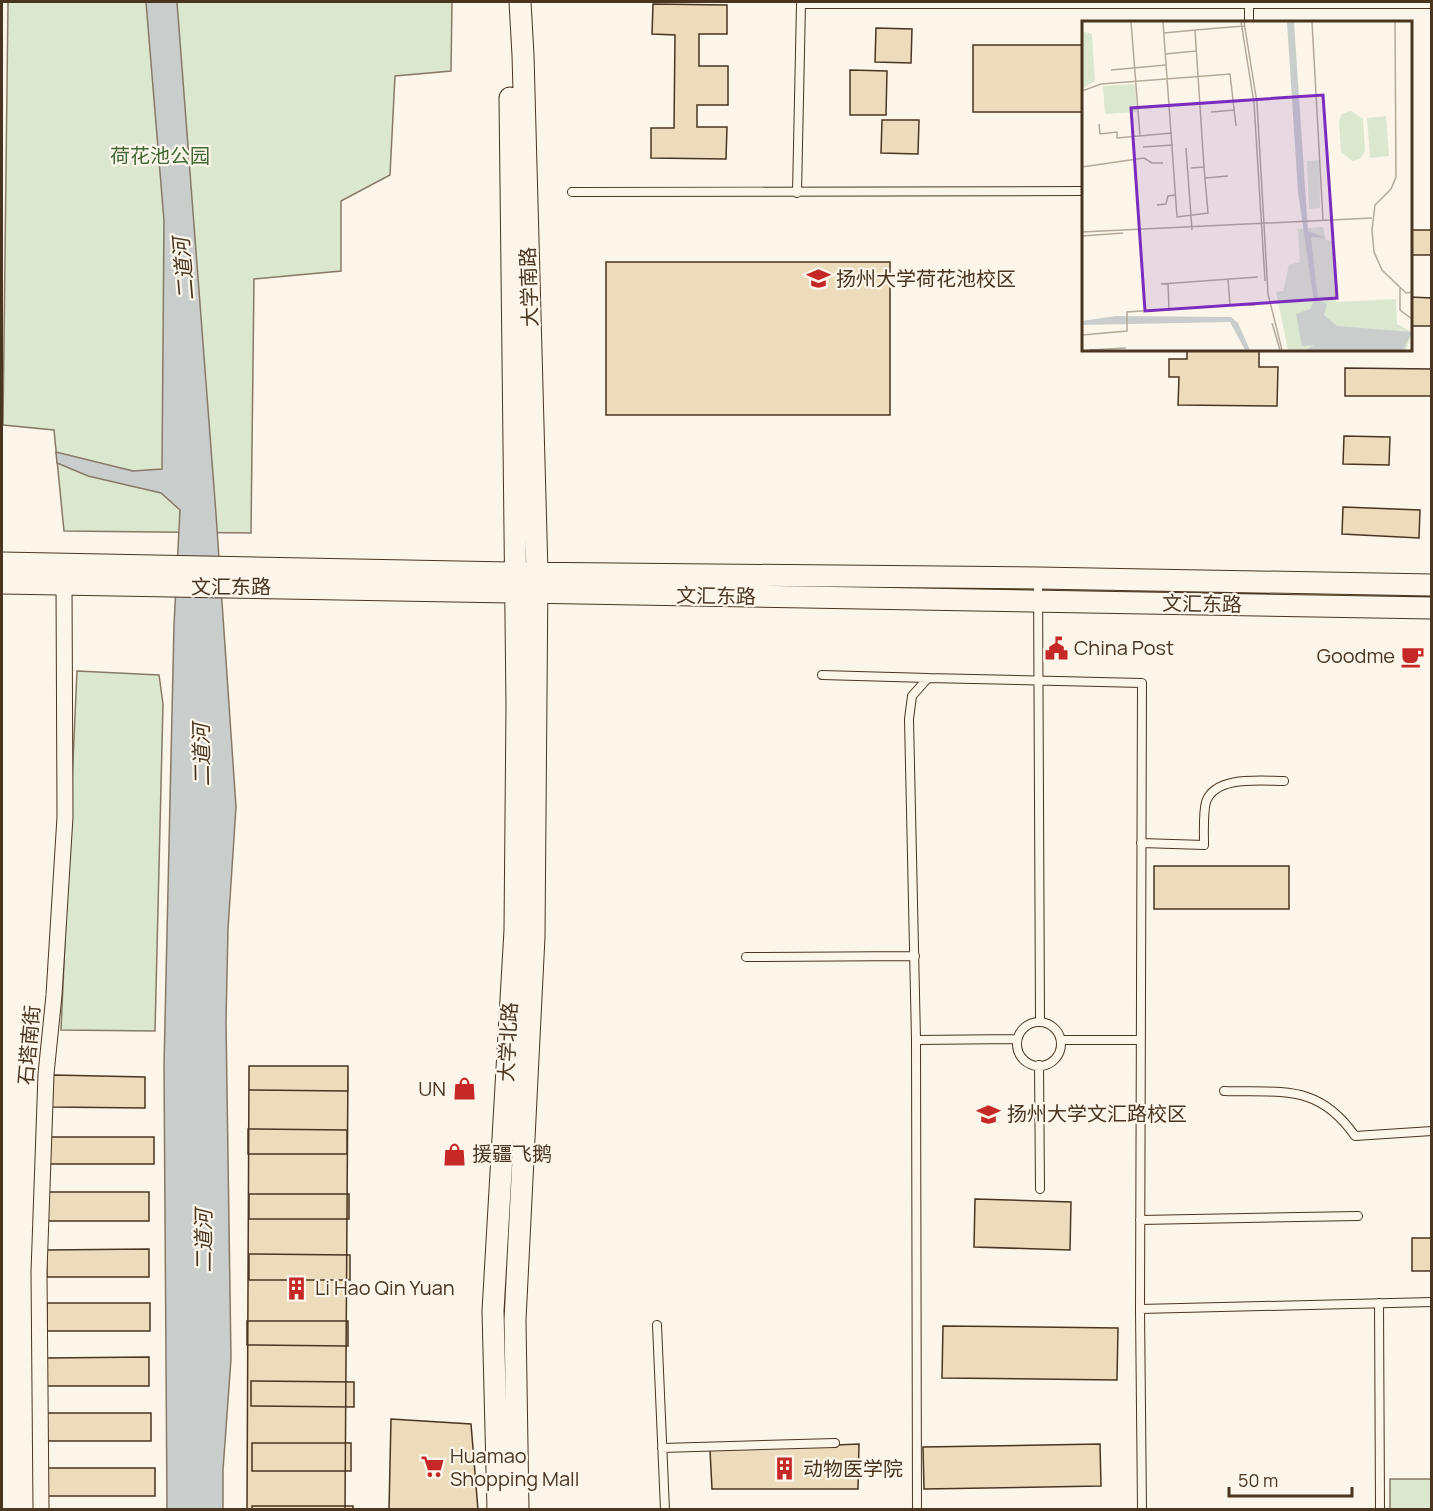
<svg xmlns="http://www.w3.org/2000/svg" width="1433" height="1511" font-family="Manrope,'Noto Sans SC',sans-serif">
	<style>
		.green { fill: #dce7d0; stroke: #887966; stroke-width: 1.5 }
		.water { fill: #c9cecd; stroke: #887966; stroke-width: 1.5 }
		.building { fill: #ecdcbc; stroke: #4a3520; stroke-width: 1.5 }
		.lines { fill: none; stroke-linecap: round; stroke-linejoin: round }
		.lane-casing { stroke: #4a3520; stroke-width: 10 }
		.street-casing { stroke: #4a3520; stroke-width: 17 }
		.secondary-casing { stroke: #4a3520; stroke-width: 23 }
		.lane { stroke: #fbf6e9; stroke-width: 8 }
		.street { stroke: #fbf6e9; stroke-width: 15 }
		.secondary { stroke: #fbf6e9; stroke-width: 21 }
		.labels { text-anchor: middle; stroke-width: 4.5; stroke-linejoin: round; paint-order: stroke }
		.park-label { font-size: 20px; fill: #436837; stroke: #fbf6e9 }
		.poi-label { font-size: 20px; fill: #4a3520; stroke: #fbf6e9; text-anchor: start }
		.street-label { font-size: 20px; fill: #4a3520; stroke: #fbf6e9 }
		.water-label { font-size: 21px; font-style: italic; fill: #4a3520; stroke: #fbf6e9 }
		.inset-road { fill: none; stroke: #b4a999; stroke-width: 1.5 }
		.view { fill: #7b2cbf; fill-opacity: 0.15; stroke: #7b2cbf; stroke-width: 3 }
		.inset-edge { fill: none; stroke: #4a3520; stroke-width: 3 }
	</style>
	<rect width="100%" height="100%" fill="#fbf6e9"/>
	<!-- green -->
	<path class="green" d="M8 2H452L451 71 395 76 390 175 341 201V271L254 279 251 533 64 531 54 430 3 425Z
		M77 671 159 675 163 704 155 1031 61 1030Z
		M1390 1479H1431V1509H1390Z"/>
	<!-- water -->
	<path class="water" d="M146 2H177L216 514 236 807 228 929 226 1022 231 1359 223 1470V1509H167L164 1066 174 625 180 510 161 493 88 476 57 463 56 452 133 471 162 469 164 221Z"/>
	<!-- building -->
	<path class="building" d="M653 4 727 5V34H699V66H728V105H697V127H727L726 159 651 158V128H674L675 35 652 34Z
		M876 28 912 29 911 63 875 62Z
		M973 45H1083V112H973Z
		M850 70 887 71 886 115H850Z
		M882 120H919L918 154 881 153Z
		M1410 230H1432V255H1410Z
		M606 262H890V415H606Z
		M1410 297 1432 298V326H1410Z
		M1187 350H1259V367H1278L1277 406 1178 405 1179 377H1169V359H1187Z
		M1345 368 1432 369V396H1345Z
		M1344 436 1390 437 1389 465 1343 464Z
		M1343 507 1420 510 1419 538 1342 534Z
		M1154 866H1289V909H1154Z
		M249 1066H348V1091L249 1090Z
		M249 1066H348L345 1510H247Z
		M53 1075 145 1077V1108L52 1107Z
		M248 1129 347 1130V1154H248Z
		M48 1137H154V1164H49Z
		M48 1192H149V1221H48Z
		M249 1194H349V1219H249Z
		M975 1199 1071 1202 1070 1250 974 1247Z
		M1412 1238H1432V1271H1412Z
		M149 1249V1277H47L46 1250Z
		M249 1254 350 1255V1280H249Z
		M47 1303H150V1331H47Z
		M247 1321H348V1346L247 1345Z
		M943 1326 1118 1328 1117 1380 942 1378Z
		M149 1357V1386H46V1358Z
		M251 1381 354 1382V1407L251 1406Z
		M45 1413H151V1441H46Z
		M391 1419 471 1424 478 1510H389Z
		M252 1443H351V1471H252Z
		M859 1444 858 1489H712L710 1450Z
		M1100 1444 1101 1486 924 1489 923 1447Z
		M48 1468H155V1496H48Z
		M252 1506H353V1510H252Z"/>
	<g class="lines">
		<defs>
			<path id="lane" d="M1249 22V4
				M572 192 1084 191
				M797 193 801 4H1432
				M1038 579 1040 1022
				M822 675 928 678
				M1141 843 1204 845C1204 833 1203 813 1206 802 1215 775 1262 781 1284 781
				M746 957 915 956
				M1017 1044a22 22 0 1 1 44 0a22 22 0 1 1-44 0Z
				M1017 1039 916 1040 909 719 912 696 928 678 1142 683 1140 1309 1142 1510
				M916 1040 917 1510
				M1061 1040H1141
				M1039 1065 1040 1189
				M1224 1091C1282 1093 1318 1083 1355 1136L1432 1131
				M1140 1220 1358 1216
				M1379 1303 1380 1510
				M1140 1309 1432 1302
				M657 1325 665 1510
				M662 1448 835 1443"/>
			<path id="street" d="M41 1510 39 1272 46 1074 54 995 65 817 64 584"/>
			<path id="secondary" d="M2 563 516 573 1038 578 1432 585
				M2 583 1432 608
				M498 1510 493 1311 515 930 517 705 510 98
				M518 1510 515 1320 534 937 537 573 523 55 520 2"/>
		</defs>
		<!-- lane casing -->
		<use href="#lane" class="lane-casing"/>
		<!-- street casing -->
		<use href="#street" class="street-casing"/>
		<!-- secondary casing -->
		<use href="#secondary" class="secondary-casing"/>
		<!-- lane -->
		<use href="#lane" class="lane"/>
		<!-- street -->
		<use href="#street" class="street"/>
		<!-- secondary -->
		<use href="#secondary" class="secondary"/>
	</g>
	<!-- icons -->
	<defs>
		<symbol id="university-bare" viewBox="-9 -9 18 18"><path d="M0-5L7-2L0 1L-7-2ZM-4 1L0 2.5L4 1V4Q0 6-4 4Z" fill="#c62828" stroke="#fbf6e9" stroke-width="2.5" paint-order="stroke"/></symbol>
		<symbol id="civic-bare" viewBox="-9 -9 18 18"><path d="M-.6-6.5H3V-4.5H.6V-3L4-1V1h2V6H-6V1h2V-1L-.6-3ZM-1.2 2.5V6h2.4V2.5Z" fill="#c62828" stroke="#fbf6e9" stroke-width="2.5" paint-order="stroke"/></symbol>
		<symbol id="cafe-bare" viewBox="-9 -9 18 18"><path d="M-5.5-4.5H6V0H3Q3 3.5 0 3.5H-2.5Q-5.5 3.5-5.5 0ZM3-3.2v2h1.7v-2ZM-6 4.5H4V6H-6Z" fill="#c62828" stroke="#fbf6e9" stroke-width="2.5" paint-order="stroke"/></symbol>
		<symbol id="shop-bare" viewBox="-9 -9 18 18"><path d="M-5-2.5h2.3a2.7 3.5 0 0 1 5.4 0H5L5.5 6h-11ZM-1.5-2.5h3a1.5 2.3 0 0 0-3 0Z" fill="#c62828" stroke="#fbf6e9" stroke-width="2.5" paint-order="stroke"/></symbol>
		<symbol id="building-bare" viewBox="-9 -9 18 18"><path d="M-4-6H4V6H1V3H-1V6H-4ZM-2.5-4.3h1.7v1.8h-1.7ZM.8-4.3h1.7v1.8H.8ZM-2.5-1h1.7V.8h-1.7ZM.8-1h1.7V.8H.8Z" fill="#c62828" stroke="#fbf6e9" stroke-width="2.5" paint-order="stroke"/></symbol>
		<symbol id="supermarket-bare" viewBox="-9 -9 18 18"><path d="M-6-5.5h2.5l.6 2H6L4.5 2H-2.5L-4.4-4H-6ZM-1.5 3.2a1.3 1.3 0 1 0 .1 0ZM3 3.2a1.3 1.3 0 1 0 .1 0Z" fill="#c62828" stroke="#fbf6e9" stroke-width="2.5" paint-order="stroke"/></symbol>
	</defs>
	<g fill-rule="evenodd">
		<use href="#university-bare" x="802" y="262" width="33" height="33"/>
		<use href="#civic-bare" x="1040" y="632" width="33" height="33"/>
		<use href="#cafe-bare" x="1396" y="640" width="33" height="33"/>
		<use href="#shop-bare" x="448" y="1072" width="33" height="33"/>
		<use href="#university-bare" x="972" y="1098" width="33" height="33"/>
		<use href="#shop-bare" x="438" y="1138" width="33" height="33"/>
		<use href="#building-bare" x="280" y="1272" width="33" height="33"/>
		<use href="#supermarket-bare" x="416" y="1450" width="33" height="33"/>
		<use href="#building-bare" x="768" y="1452" width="33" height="33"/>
	</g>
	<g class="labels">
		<!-- park labels -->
		<g class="park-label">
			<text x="160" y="163">荷花池公园</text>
		</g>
		<!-- poi labels -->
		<g class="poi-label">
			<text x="836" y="286">扬州大学荷花池校区</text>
			<text x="1074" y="655">China Post</text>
			<text x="1395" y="663" text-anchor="end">Goodme</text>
			<text x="446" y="1096" text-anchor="end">UN</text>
			<text x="1007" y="1121">扬州大学文汇路校区</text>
			<text x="472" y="1161">援疆飞鹅</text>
			<text x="315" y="1295">Li Hao Qin Yuan</text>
			<text x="450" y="1463">Huamao<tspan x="450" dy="23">Shopping Mall</tspan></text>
			<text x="803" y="1476">动物医学院</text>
		</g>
		<!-- street labels -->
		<g class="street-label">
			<text transform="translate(529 287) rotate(-92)" y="7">大学南路</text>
			<text x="231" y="594">文汇东路</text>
			<text transform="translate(716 596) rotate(1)" y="7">文汇东路</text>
			<text transform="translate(1202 604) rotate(1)" y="7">文汇东路</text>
			<text transform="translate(508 1042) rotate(-87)" y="7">大学北路</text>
			<text transform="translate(29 1045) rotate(-85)" y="7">石塔南街</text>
		</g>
		<!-- water labels -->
		<g class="water-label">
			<text transform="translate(184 269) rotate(-95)" y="7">二道河</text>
			<text transform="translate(202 755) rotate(-91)" y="7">二道河</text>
			<text transform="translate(204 1241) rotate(-90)" y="7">二道河</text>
		</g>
	</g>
	<!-- overview -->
	<g transform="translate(1082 21)">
		<rect width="330" height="330" fill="#fbf6e9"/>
		<path d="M0 10 10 13 13 60 0 68ZM53 63 55 91 23 93 21 65ZM269 90 281 98 283 130 278 138 270 140 259 131 257 100 260 93ZM304 95 307 135 288 137 285 97ZM237 139 238 187 227 188 225 140ZM241 206 244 219 251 220 254 281 314 278 315 303 330 311 324 329H206L194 271 201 270 207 244 218 241 216 208Z" fill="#dce7d0"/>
		<path d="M205 1H212L226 210 243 217 229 216 236 279 245 283 242 294 255 305 330 311 321 329H223L233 324 220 325 214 293 228 288 232 281 216 171ZM34 295 149 296 156 302 168 329H163L148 301 0 304V300Z" fill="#c9cecd"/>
		<path class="inset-road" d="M49 1 58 115M81 1 95 196 126 192 122 146 109 147M159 1 172 82 183 260M162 1 175 82 186 273 200 329M230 1 241 199M313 1 314 156 309 168 293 184 290 209 292 231 300 249 324 272 330 271M113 9 162 5M82 12 113 9 122 146M83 33 114 30M29 49 84 44M0 70 19 63 148 53 154 105M129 91 153 89M17 103 18 113 35 111V117L90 112M61 126 91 124M104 127 110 209M0 146 62 137 70 142H81M123 157 146 155M75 184 84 183 86 175 94 174M0 211 290 197M0 215 41 212M79 263 176 256M86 263 87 288M318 267V289L330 298M148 284H173M190 302 198 329M0 314 45 310V291L148 284 146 258M7 329 44 327"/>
		<path class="view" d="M241 74 255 277 63 290 49 87Z"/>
		<rect width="330" height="330" class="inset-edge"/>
	</g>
	<!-- border -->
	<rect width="1433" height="1511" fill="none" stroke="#4a3520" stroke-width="6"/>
	<!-- scale -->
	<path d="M1229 1487v9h123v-9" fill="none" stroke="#4a3520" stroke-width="3"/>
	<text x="1238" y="1487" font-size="18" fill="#4a3520" stroke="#fbf6e9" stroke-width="4.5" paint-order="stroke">50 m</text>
</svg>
